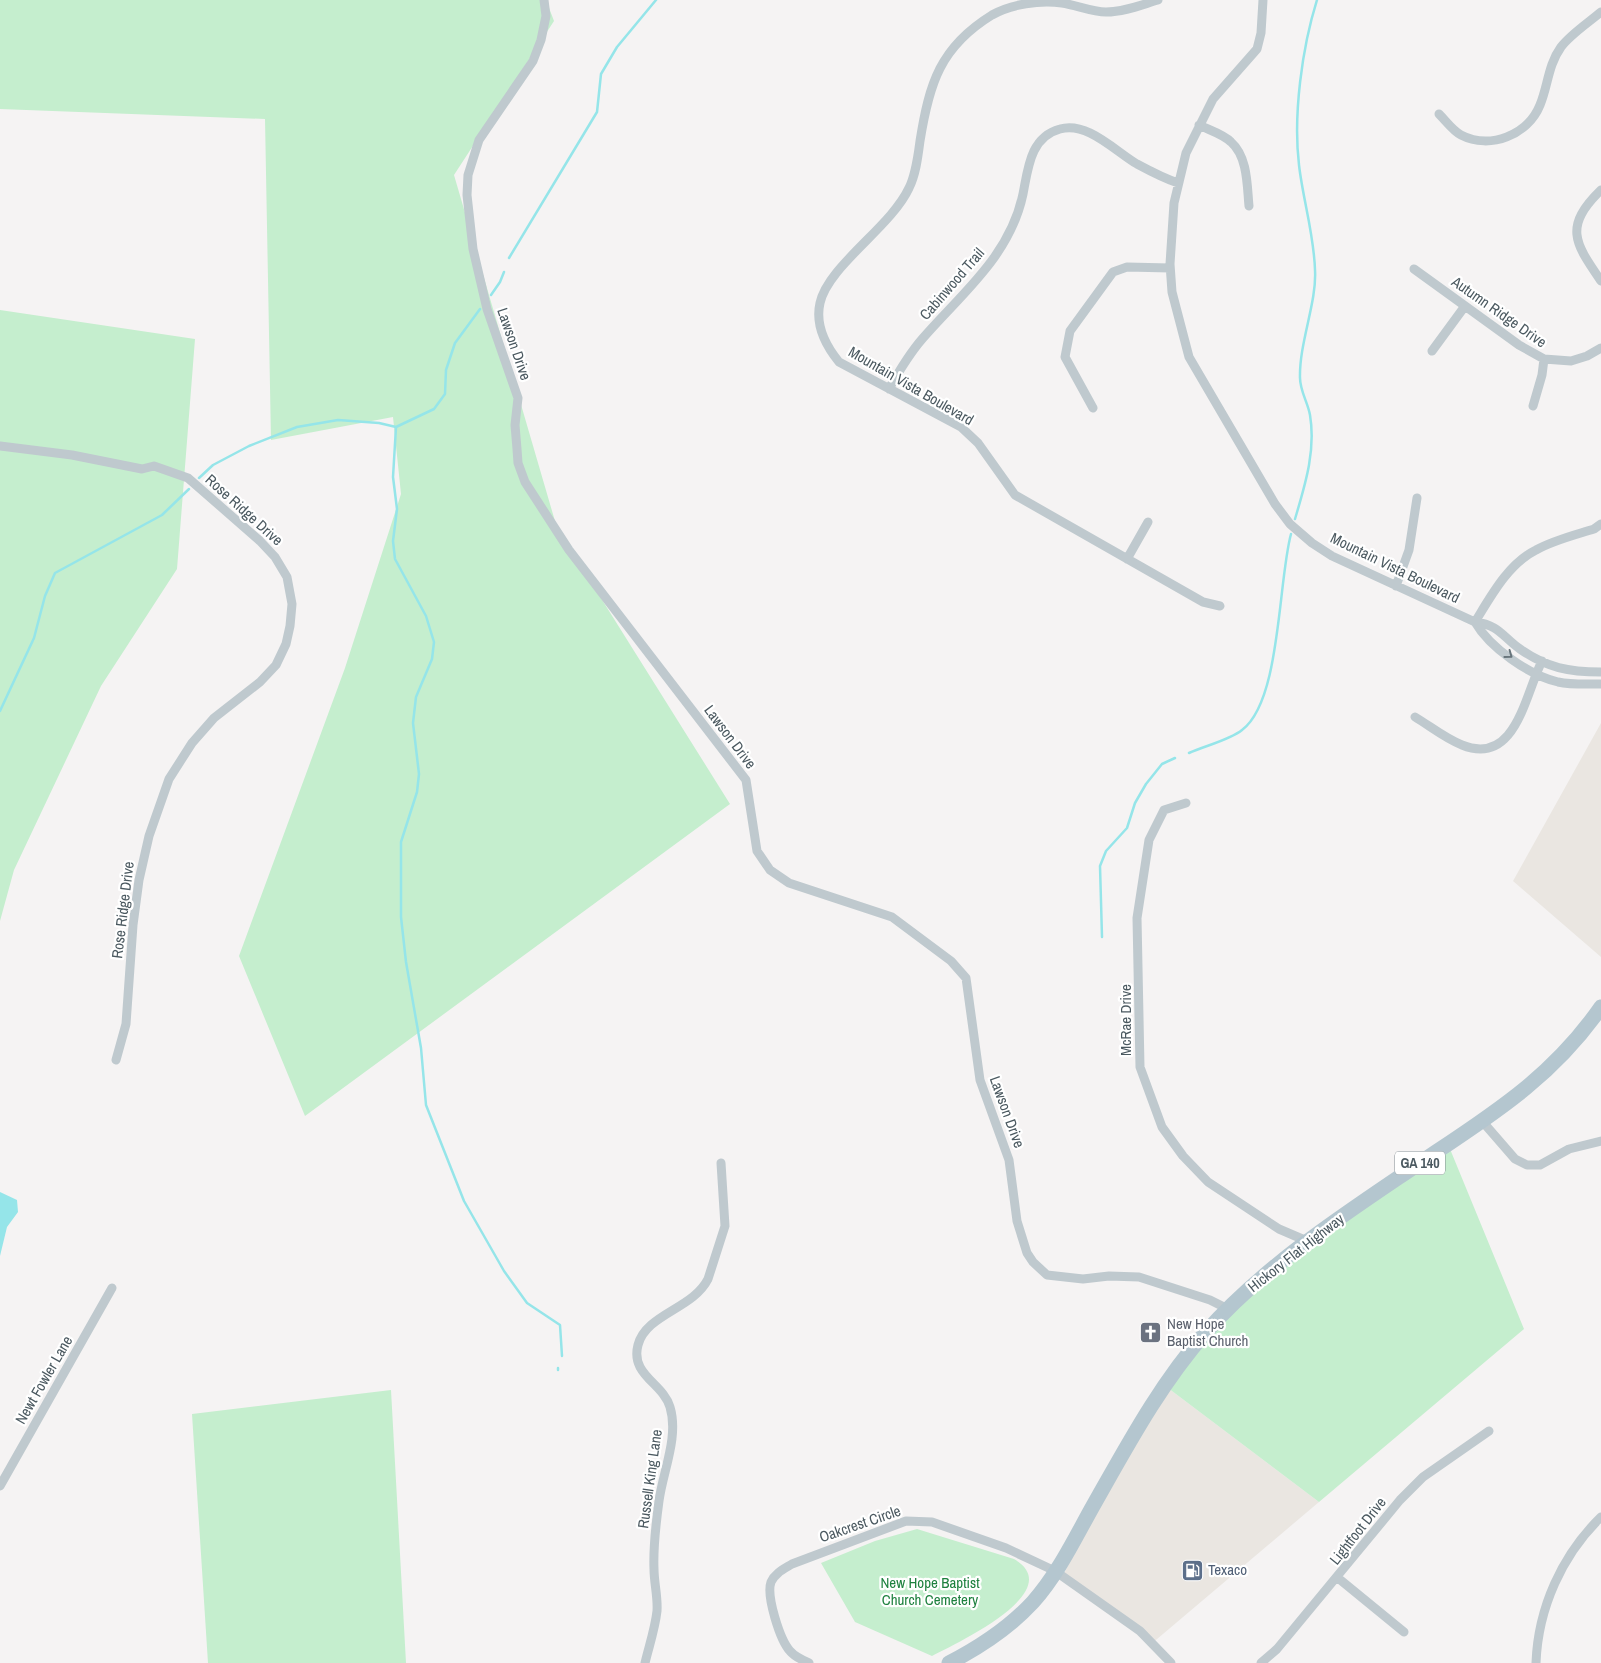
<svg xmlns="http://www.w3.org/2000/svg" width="1601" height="1663" font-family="'Archivo Narrow',sans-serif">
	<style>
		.commercial { fill: #eae6e1 }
		.green { fill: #c5eece }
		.water { fill: #95e5e9 }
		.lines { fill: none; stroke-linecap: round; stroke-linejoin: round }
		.stream { stroke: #95e5e9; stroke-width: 2.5 }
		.street { stroke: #bfc9ce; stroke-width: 9 }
		.primary { stroke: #b4c6cf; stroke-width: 15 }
		.oneway { stroke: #68757c }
		.labels { text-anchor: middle; stroke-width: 4.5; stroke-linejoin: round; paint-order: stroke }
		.shield { fill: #fff; stroke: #818b90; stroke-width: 1 }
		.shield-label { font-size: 14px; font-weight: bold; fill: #4b5960 }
		.street-label { font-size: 15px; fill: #4b5960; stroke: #fff }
		.worship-label { font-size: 15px; fill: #5b616d; stroke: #fff; text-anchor: start }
		.service-label { font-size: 15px; fill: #4e5e75; stroke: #fff; text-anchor: start }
		.park-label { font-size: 15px; fill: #1d803e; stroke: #fff }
	</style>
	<rect width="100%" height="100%" fill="#f5f3f3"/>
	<!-- commercial -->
	<path class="commercial" d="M1601 723V957L1513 881Z
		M1164 1385 1319 1502 1150 1645 1064 1574 1125 1445Z"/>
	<!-- green -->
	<path class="green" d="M0 0H546L554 21 454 175 557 528 730 804 305 1116 239 956 345 668 401 494 393 417 271 440 265 119 0 109Z
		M0 310 195 339 177 569 101 686 14 870 0 921Z
		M1450 1149 1524 1329 1319 1502 1164 1385 1231 1299Z
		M391 1390 406 1663H208L192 1414Z
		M917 1529 1014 1559C1069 1591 957 1643 932 1656L855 1622 821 1563 875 1541Z"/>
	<!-- water -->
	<path class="water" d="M0 1192 17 1200 18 1212 7 1227 0 1256Z"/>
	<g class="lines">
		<!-- stream -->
		<path class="stream" d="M509 258 597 112 601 74 617 47 656 0
			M491 295 500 282 504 272
			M396 427 393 477 397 509 393 541 395 559 426 616 434 642 432 659 416 697 413 723 419 774 417 792 401 842V917L406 962 421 1048 426 1105 464 1201 504 1271 527 1303 560 1325 562 1356
			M199 478 213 465 249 446 297 427 338 420 379 423 396 427 434 409 445 394 446 370 455 343 480 309
			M1295 519C1305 485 1316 451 1310 415 1308 403 1300 391 1300 378 1299 343 1317 302 1315 270 1314 234 1303 200 1299 165 1293 115 1302 48 1317 0
			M0 711 34 638 45 596 55 573 162 515 189 489
			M1189 753C1204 746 1230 740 1242 730 1281 701 1278 581 1291 534
			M1102 937 1100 866 1106 851 1127 828 1135 803 1146 784 1162 764 1175 758
			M558 1370V1368"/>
		<!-- street -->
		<path class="street" d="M544 0 546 16 541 40 533 61 479 140 468 175 467 195 473 249 487 309 518 398 515 425 517 449 518 463 525 482 569 550 746 780 757 851 770 870 789 883 892 917 951 961 966 978 980 1080 1009 1160 1017 1221 1027 1253 1033 1262 1047 1275 1083 1279 1109 1276 1139 1277 1210 1300 1228 1309
			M1158 0C1141 5 1124 12 1106 12 1092 12 1076 5 1062 3 1040 0 1011 4 992 15 940 47 929 84 920 141 918 156 916 174 909 188 891 227 828 266 820 303 815 325 826 346 839 362L961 427 978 443 1015 495 1203 602 1220 606
			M1263 0 1261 33 1257 49 1213 99 1186 153 1174 203 1170 264 1172 292 1189 357 1275 504 1290 524 1312 543 1332 556 1475 622C1499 625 1502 636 1520 649 1547 668 1569 672 1601 672
			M1439 114C1446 121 1453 131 1461 135 1490 150 1528 135 1540 105 1548 86 1548 65 1561 47 1571 34 1588 23 1601 12
			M1199 125C1209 130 1223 134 1231 142 1248 157 1247 186 1249 206
			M1601 190C1563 227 1575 243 1601 281
			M1414 269 1519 345 1544 359 1571 361 1587 356 1601 348
			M1432 351 1465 306
			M889 389C899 371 909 354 923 338 962 293 1010 256 1023 194 1028 169 1030 137 1060 129 1087 121 1115 151 1137 164 1150 171 1163 178 1178 183
			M1533 406 1542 375 1544 359
			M1093 408 1065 357 1070 331 1113 272 1127 267 1170 268
			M0 446 72 455 142 469 154 466 188 478 260 541 275 557 287 577 292 604 290 626 286 644 276 665 260 682 214 718 192 743 169 779 149 836 139 880 133 925 126 1024 116 1060
			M1127 559 1148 522
			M1396 586 1409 550 1417 498
			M1475 622C1491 596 1508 564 1536 550 1554 540 1575 535 1594 529L1601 524
			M1475 622C1490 648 1529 675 1558 682 1572 685 1587 684 1601 684
			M1415 717C1430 726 1446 739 1462 745 1516 767 1525 694 1542 661
			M1186 803 1164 810 1149 840 1137 918 1140 1067 1162 1127 1183 1156 1208 1182 1279 1229 1307 1241
			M1482 1121 1515 1159 1527 1165H1540L1569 1149 1601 1141
			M0 1486 112 1288
			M1338 1578 1404 1632
			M645 1663C649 1646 655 1629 657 1611 658 1597 654 1583 654 1569 653 1547 656 1523 659 1501 663 1471 679 1437 670 1407 663 1383 630 1375 638 1345 646 1314 693 1309 708 1279L725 1226 721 1163
			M809 1663C802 1660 795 1657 790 1651 780 1640 766 1596 771 1582 775 1573 784 1569 792 1564L906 1521 932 1522 1006 1548 1055 1571 1140 1631 1171 1663
			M1261 1663 1277 1649 1400 1500 1423 1477 1489 1431
			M1536 1663C1538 1608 1562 1555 1601 1517"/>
		<!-- primary -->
		<path class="primary" d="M949 1663C980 1647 1010 1627 1033 1602 1058 1574 1075 1538 1093 1506 1127 1446 1160 1384 1206 1332 1271 1259 1356 1207 1436 1152 1501 1109 1556 1072 1601 1007"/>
	</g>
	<!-- one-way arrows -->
	<defs><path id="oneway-chevron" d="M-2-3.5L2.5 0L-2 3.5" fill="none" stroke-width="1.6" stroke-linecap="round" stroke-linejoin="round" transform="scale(1.25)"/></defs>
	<use class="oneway" href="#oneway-chevron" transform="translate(1509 655) rotate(36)"/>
	<!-- icons -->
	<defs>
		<symbol id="church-square" viewBox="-11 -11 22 22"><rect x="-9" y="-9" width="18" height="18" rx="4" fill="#6b7280" stroke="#fff"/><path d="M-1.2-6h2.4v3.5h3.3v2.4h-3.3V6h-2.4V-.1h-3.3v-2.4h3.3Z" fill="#fff"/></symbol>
		<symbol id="fuel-square" viewBox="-11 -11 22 22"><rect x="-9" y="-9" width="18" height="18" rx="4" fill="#5c6f8a" stroke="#fff"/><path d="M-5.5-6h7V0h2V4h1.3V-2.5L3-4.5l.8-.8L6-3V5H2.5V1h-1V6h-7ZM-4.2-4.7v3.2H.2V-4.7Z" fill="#fff"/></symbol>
	</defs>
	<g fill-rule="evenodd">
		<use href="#church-square" x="1138" y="1320" width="25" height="25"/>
		<use href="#fuel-square" x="1180" y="1558" width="25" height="25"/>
	</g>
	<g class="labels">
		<!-- shield labels -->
		<rect class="shield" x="1395" y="1151.5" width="50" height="23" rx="4"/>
		<g class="shield-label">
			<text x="1420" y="1168">GA 140</text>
		</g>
		<!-- street labels -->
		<g class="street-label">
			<text transform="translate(952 284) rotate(-49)" y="5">Cabinwood Trail</text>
			<text transform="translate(1499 312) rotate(35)" y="5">Autumn Ridge Drive</text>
			<text transform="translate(514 344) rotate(71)" y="5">Lawson Drive</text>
			<text transform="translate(911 386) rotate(30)" y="5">Mountain Vista Boulevard</text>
			<text transform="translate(244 510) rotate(42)" y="5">Rose Ridge Drive</text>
			<text transform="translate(1395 568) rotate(26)" y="5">Mountain Vista Boulevard</text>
			<text transform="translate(730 737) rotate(53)" y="5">Lawson Drive</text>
			<text transform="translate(123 910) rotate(-83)" y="5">Rose Ridge Drive</text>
			<text transform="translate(1126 1020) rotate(-90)" y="5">McRae Drive</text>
			<text transform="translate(1007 1112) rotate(70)" y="5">Lawson Drive</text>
			<text transform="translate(1296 1253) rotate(-38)" y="5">Hickory Flat Highway</text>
			<text transform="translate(44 1380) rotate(-60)" y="5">Newt Fowler Lane</text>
			<text transform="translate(650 1479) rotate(-82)" y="5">Russell King Lane</text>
			<text transform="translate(860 1524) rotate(-19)" y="5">Oakcrest Circle</text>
			<text transform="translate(1358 1531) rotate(-52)" y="5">Lightfoot Drive</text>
		</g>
		<!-- worship labels -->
		<g class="worship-label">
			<text x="1167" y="1329">New Hope<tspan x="1167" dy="17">Baptist Church</tspan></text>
		</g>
		<!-- service labels -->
		<g class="service-label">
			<text x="1208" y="1575">Texaco</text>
		</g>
		<!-- park labels -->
		<g class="park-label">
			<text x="930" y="1588">New Hope Baptist<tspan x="930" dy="17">Church Cemetery</tspan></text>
		</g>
	</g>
</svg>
